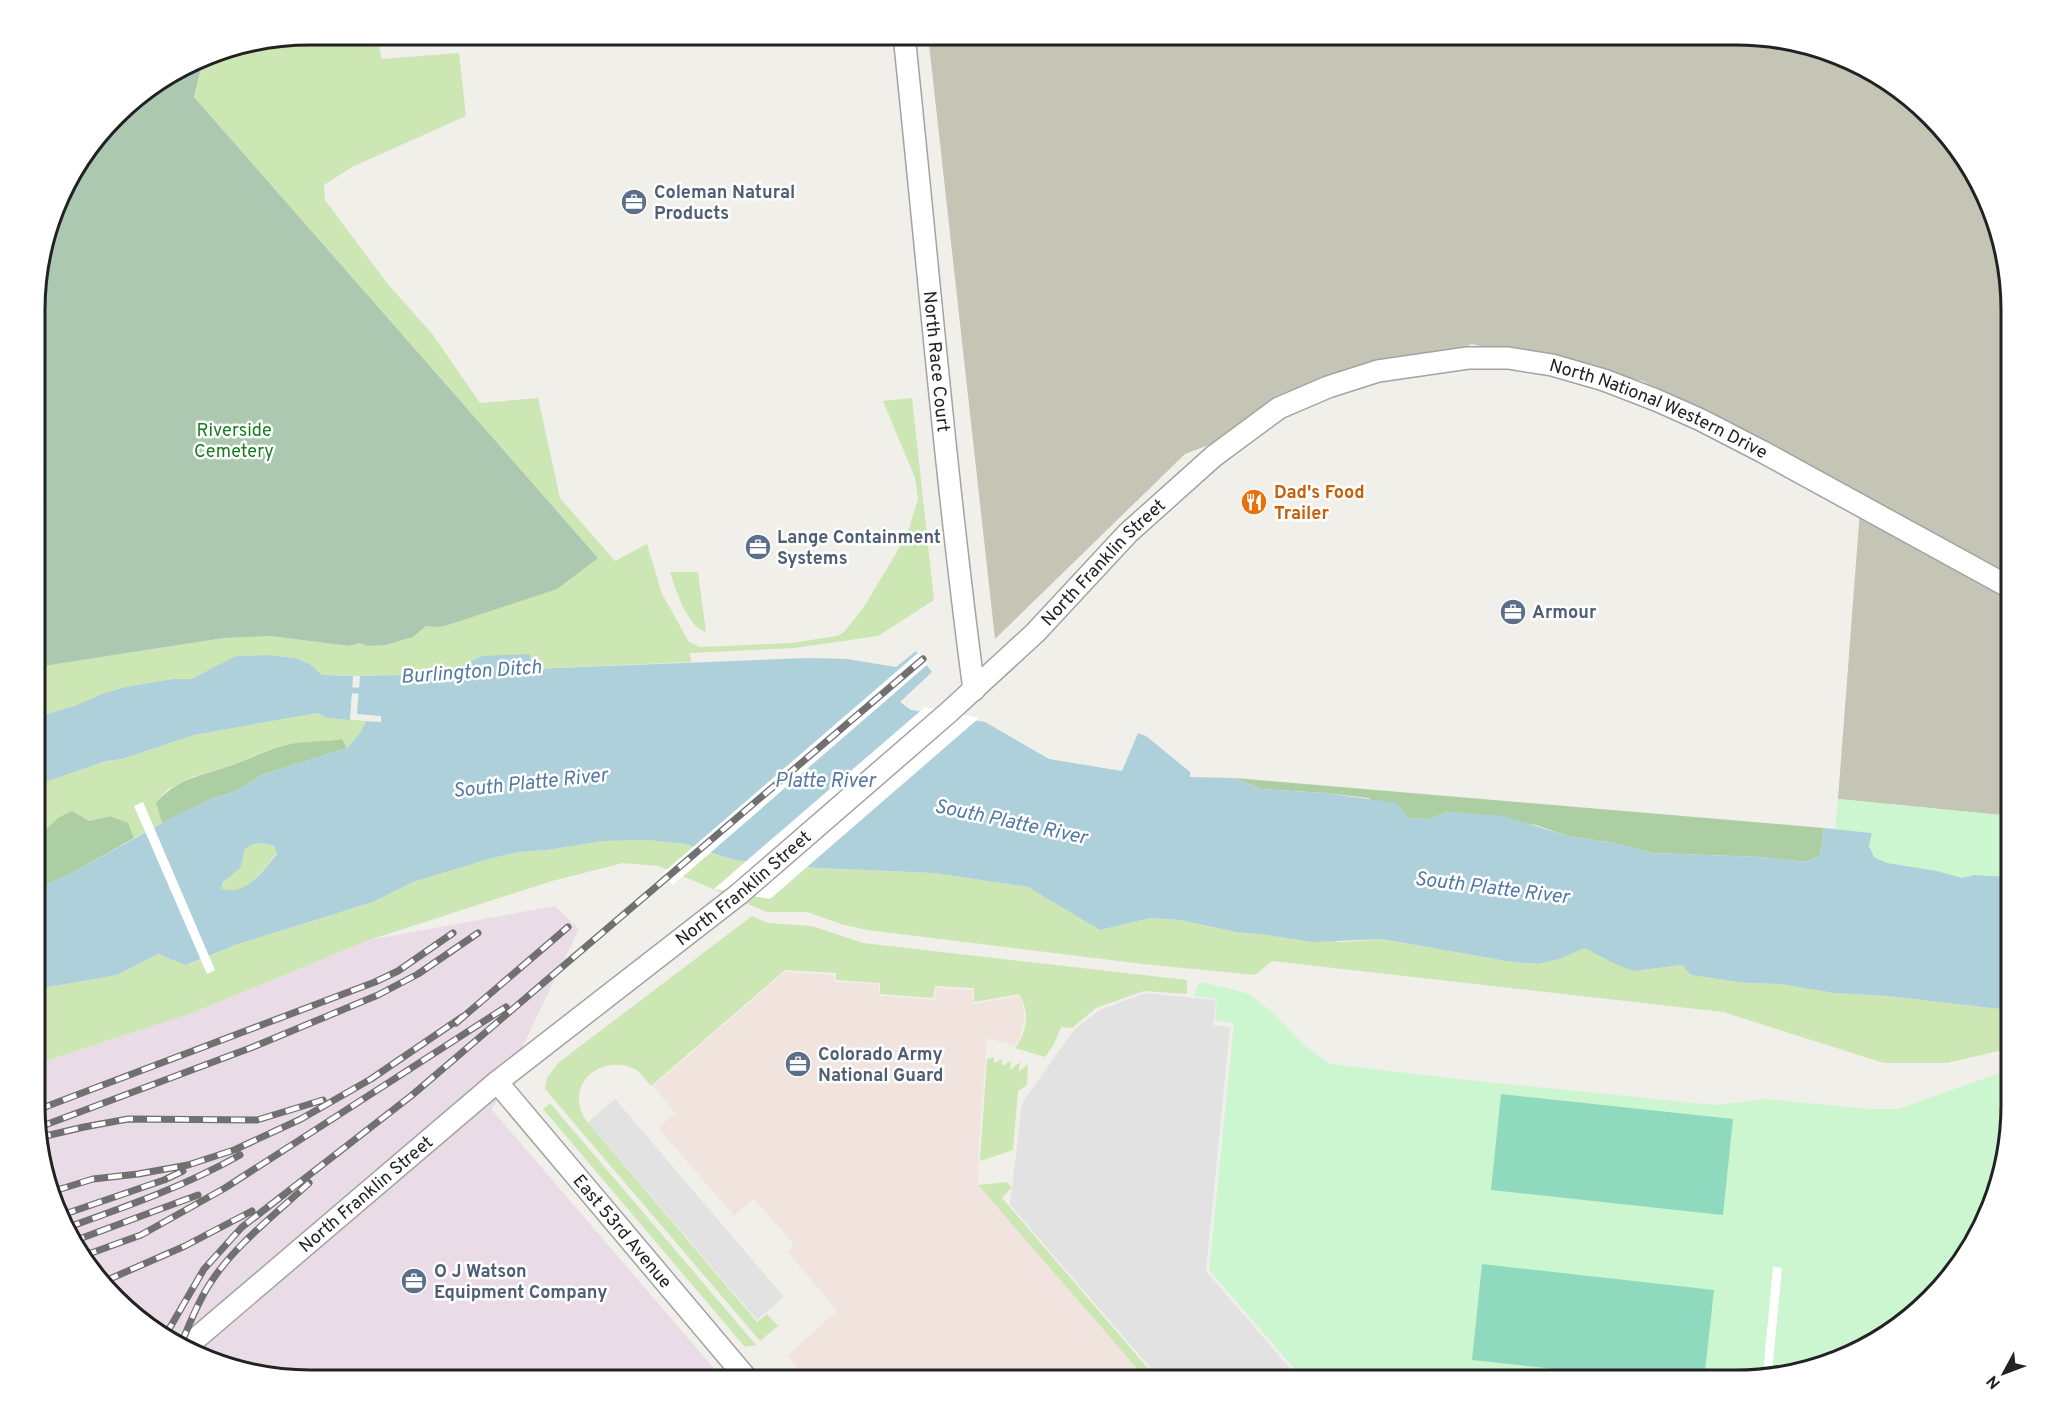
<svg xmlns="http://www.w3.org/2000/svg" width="2046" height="1415" font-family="Overpass,sans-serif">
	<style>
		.industrial { fill: #eadce7 }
		.military { fill: #f1e4df }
		.construction { fill: #c5c5b5 }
		.grass { fill: #cce6b4 }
		.forest { fill: #adcda2 }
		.cemetery { fill: #acc8b1 }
		.park { fill: #ccf6d0 }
		.pitch { fill: #8fd9be }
		.parking { fill: #e2e2e2 }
		.water { fill: #aed0db; fill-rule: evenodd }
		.pier { fill: #fff }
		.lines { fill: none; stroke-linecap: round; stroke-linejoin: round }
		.stream { stroke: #aed0db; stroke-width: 6 }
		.minor-casing { stroke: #a3a3a3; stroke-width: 24 }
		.minor { stroke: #fff; stroke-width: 21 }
		.rail-casing { stroke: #707070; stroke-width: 7 }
		.rail { stroke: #fff; stroke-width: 4.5; stroke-dasharray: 14; stroke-linecap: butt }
		.labels { text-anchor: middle; stroke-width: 5; stroke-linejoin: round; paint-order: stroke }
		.service-label { font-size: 18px; font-weight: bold; fill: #4e5e75; stroke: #fff; text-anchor: start }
		.street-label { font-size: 18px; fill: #222; stroke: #fff }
		.park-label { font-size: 18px; fill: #157b20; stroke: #fff }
		.food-label { font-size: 18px; font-weight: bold; fill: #c56008; stroke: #fff; text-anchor: start }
		.water-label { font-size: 20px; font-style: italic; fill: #5279a3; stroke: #fff }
		.rim { fill: none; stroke: #222; stroke-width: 3 }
	</style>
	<rect width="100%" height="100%" fill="#f1efea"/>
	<!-- industrial -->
	<path class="industrial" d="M555 906 579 929 492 1110 724 1380H292L221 1366 143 1324 72 1243 37 1141V1064L192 1013 369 940Z"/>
	<!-- military -->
	<path class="military" d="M785 972 834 975V982L879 984V996L935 1000 936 988 973 990V1004L1019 996 1022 1003 1025 1019 1019 1041 1014 1046 987 1038 979 1142 978 1185 1147 1380H809L787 1355 837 1311 787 1251 794 1245 754 1199 734 1216 658 1128 675 1113 653 1086Z"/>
	<!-- construction -->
	<path class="construction" d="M928 35H1754L1825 49 1903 91 1983 188 2011 292V816L1838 799 1861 497 1643 381 1510 354 1472 344 1185 454 995 639Z"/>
	<!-- grass -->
	<path class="grass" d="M310 35H376L382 59 459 53 466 116 352 167 324 185 325 200 387 283 433 335 480 403 538 398 560 498 615 561 647 544 662 594 689 642 700 647 791 643 837 636 844 632 864 607 907 535 918 499 915 478 883 401 912 398 934 600 878 636 794 648 690 653 691 662 532 669 482 656 443 674 360 676 322 675 310 664 295 658 268 655 236 656 191 679H173L125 687 102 694 77 705 37 717V667L224 638 271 636 349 646 359 643 368 646 386 645 413 637 426 626 439 627 598 558 194 97 205 55Z
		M670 572H698L706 632C687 627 676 590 670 572Z
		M317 713 329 718 366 721 360 733 347 748 342 739 269 750 236 764 195 776 167 790 156 803 162 823 134 838 127 823 110 816 89 821 72 811 37 838V785L106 761 122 759 194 735Z
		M647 840 686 844 734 860 819 868 934 873 1028 887 1100 930 1150 918 1180 920 1236 932 1342 942 1382 939 1506 961 1538 964 1585 948 1634 971 1682 965 1692 975 1746 983 1781 984 1834 993 1887 996 2000 1009 2011 1008V1048L1947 1063H1884L1723 1012 1272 961 1255 975 1143 964 867 930 841 924 807 912H767L659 866 623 863 552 881 369 940 192 1013 37 1064V989L117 975 158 954 187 965 238 944 373 902 413 882 492 858 519 852 547 850 603 841Z
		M262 843 274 846 277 853C261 872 248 896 221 889 225 874 240 866 244 850L251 845Z
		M752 916 768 923 812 926 863 943 1187 980V994L1144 991 1096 1008 1072 1028 1061 1027 1054 1044 1045 1057 1015 1048C1028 1031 1030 1012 1019 994L974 1002V988L935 986 933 998 880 994V983L836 980V973L785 970 651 1086C646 1081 641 1072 635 1069 601 1053 564 1084 585 1119L757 1322 767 1314 778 1326 760 1341 545 1089 547 1078 558 1063Z
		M994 1057V1063L1002 1059V1066L1011 1061 1010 1070 1020 1062 1019 1072 1028 1064 1027 1085 1018 1091 1013 1150 980 1161 987 1059Z
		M550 1103 756 1345 745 1347 543 1109Z
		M1006 1182 1012 1187 1002 1198 1158 1380H1147L978 1185Z"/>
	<!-- forest -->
	<path class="forest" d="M342 739 347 748 262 775 236 791 211 799 162 823 156 803C179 776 207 775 238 763 256 756 272 748 291 744 308 741 325 742 342 739Z
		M1235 778 1824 828 1820 855 1806 862 1762 857 1654 853 1609 842 1568 836 1536 825 1471 814 1448 812 1429 819 1408 818 1368 798 1324 793 1261 789Z
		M72 811 89 821 110 816 128 823 134 838 74 872 37 889V838L58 818Z"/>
	<!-- cemetery -->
	<path class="cemetery" d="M204 56 194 97 598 558 557 589 451 624 439 627 426 626 413 637 386 645 368 646 359 643 349 646 271 636 224 638 37 667V274L63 188 128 103Z"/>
	<!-- park -->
	<path class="park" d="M1838 799 2011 816V877L1974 875 1962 878 1937 871 1887 863 1874 857 1869 847 1872 833 1835 829Z
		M1199 982 1223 987 1249 994 1272 1012 1304 1045 1330 1064 1476 1081 1715 1105 1766 1099 1869 1109H1898L2011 1069V1123L1997 1194 1955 1272 1858 1352 1736 1380H1304L1209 1270 1234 1023 1215 1020 1217 999 1194 996Z"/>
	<!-- pitch -->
	<path class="pitch" d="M1501 1094 1733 1119 1723 1215 1491 1190Z
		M1482 1264 1714 1290 1704 1380H1656L1472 1360Z"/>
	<!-- parking -->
	<path class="parking" d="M1145 993 1216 1000 1213 1025 1230 1027 1206 1271 1300 1380H1161L1010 1205 1022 1103 1074 1030 1100 1010Z
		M615 1099 784 1297 757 1320 588 1122Z"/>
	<!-- water -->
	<path class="water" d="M916 651 932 672 900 702 911 710 985 722 1049 759 1122 771 1138 733 1146 736 1190 772V777L1235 778 1261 789 1324 793 1397 803 1408 818 1429 819 1448 812 1504 816 1568 836 1609 842 1654 853 1762 857 1806 862 1820 855 1824 828 1872 833 1869 846 1874 857 1887 863 1937 871 1962 878 1974 875 2011 877V1008L2000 1009 1887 996 1834 993 1781 984 1746 983 1691 975 1682 965 1634 971 1615 964 1585 948 1559 959 1538 964 1506 961 1382 939 1314 942 1267 935 1236 932 1180 920 1150 918 1100 930 1028 887 934 873 819 868 734 860 686 844 647 840 603 841 547 850 519 852 492 858 413 882 373 902 238 944 186 965 158 954 117 975 37 989V889L74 872 182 812 211 799 236 791 262 775 347 748 360 733 366 721 381 722V716L357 714 360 676 443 674 482 656 530 654 532 669 808 658 847 659 896 667ZM262 843 274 846 277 854C262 872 247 896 221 889L223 882 241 867 244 850 251 845Z
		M268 655 295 658 310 664 322 675 353 676 350 720 328 718 317 713 194 735 122 759 106 761 37 785V717L77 705 102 694 125 687 173 679H191L236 656Z"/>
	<!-- pier -->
	<path class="pier" d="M918 653 928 664 673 885 663 873Z
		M925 707 979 718 770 899 714 889Z
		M143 802 215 970 207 974 134 806Z
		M1773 1267 1782 1268 1772 1372 1763 1374Z"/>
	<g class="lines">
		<!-- stream -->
		<path class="stream" d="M344 690 367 691"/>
		<defs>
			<g id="minor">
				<path id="s1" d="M904 35C927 253 945 472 974 690"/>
				<path id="s2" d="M497 1082 748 1380"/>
				<path id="s3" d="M186 1347 497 1082 739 894 949 712 1035 633 1128 533 1214 456 1279 408 1328 387 1378 371 1468 358H1508L1552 365 1604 380 1656 400 1701 420 1763 452 2011 588"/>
			</g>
		</defs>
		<!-- minor casing -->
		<use href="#minor" class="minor-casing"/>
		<!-- minor -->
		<use href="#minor" class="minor"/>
		<defs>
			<path id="rail" d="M456 1023 568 927
				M37 1110 375 982 398 971 453 933
				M37 1128 253 1047 378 995 418 974 478 933
				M37 1138 84 1127 128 1119 257 1120 323 1100
				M54 1191 93 1179 138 1174 188 1165 234 1150 301 1119 371 1079 462 1017
				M62 1215 164 1180 183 1171
				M66 1228C128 1206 183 1187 240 1155
				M71 1242 198 1195
				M83 1256 141 1235 225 1188 506 1007
				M105 1281 185 1246 252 1211
				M165 1336 204 1269 242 1227 411 1096 923 659
				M181 1344C190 1323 198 1301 211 1282 235 1245 277 1213 309 1183"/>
		</defs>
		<!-- rail casing -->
		<use href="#rail" class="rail-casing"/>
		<!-- rail -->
		<use href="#rail" class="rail"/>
	</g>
	<!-- icons -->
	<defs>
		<symbol id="office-disc" viewBox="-11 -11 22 22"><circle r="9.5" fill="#5c6f8a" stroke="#fff"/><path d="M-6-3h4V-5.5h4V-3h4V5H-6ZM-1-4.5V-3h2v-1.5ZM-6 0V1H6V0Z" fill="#fff"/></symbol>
		<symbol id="restaurant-disc" viewBox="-11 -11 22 22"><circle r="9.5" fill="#e8710a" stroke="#fff"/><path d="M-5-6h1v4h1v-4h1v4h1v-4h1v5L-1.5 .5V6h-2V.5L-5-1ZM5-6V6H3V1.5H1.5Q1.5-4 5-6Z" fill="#fff"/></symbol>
	</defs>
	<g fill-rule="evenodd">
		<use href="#office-disc" x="619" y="187" width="30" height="30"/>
		<use href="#restaurant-disc" x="1239" y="487" width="30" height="30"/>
		<use href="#office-disc" x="743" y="532" width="30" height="30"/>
		<use href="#office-disc" x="1498" y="597" width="30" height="30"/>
		<use href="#office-disc" x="783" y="1049" width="30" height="30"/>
		<use href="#office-disc" x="399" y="1266" width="30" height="30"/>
	</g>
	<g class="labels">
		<!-- service labels -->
		<g class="service-label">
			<text x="654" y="198">Coleman Natural<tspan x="654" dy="21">Products</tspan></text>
			<text x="777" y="543">Lange Containment<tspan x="777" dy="21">Systems</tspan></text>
			<text x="1532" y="618">Armour</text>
			<text x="818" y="1060">Colorado Army<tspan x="818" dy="21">National Guard</tspan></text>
			<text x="434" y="1277">O J Watson<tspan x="434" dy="21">Equipment Company</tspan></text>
		</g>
		<!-- street labels -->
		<g class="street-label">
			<text dy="6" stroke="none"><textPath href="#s1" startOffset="328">North Race Court</textPath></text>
			<text dy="6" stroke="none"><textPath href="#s3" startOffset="1839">North National Western Drive</textPath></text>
			<text dy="6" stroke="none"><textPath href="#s3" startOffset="1208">North Franklin Street</textPath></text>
			<text dy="6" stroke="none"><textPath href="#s3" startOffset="722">North Franklin Street</textPath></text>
			<text dy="6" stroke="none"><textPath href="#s3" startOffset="236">North Franklin Street</textPath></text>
			<text dy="6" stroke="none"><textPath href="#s2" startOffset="195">East 53rd Avenue</textPath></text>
		</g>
		<!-- park labels -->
		<g class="park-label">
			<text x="234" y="436">Riverside<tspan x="234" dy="21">Cemetery</tspan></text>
		</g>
		<!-- food labels -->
		<g class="food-label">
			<text x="1274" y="498">Dad's Food<tspan x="1274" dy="21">Trailer</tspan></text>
		</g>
		<!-- water labels -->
		<g class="water-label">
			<text transform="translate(471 671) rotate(-4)" y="7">Burlington Ditch</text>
			<text x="825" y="787">Platte River</text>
			<text transform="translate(530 782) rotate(-6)" y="7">South Platte River</text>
			<text transform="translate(1011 821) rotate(12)" y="7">South Platte River</text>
			<text transform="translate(1492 887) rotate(7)" y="7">South Platte River</text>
		</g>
	</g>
	<!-- crop -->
	<path d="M0 0H2046V1415H0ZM310 45H1736A265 265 0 0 1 2001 310V1105A265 265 0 0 1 1736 1370H310A265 265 0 0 1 45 1105V310A265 265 0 0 1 310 45Z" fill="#fff" fill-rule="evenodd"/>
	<path class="rim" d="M310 45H1736A265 265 0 0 1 2001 310V1105A265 265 0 0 1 1736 1370H310A265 265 0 0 1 45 1105V310A265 265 0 0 1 310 45Z"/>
	<!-- north arrow -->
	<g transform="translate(2004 1373) rotate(229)" stroke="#ffffff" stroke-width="4.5" paint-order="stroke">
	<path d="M0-4.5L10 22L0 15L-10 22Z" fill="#222222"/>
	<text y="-9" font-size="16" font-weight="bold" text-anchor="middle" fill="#222222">N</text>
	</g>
</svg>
